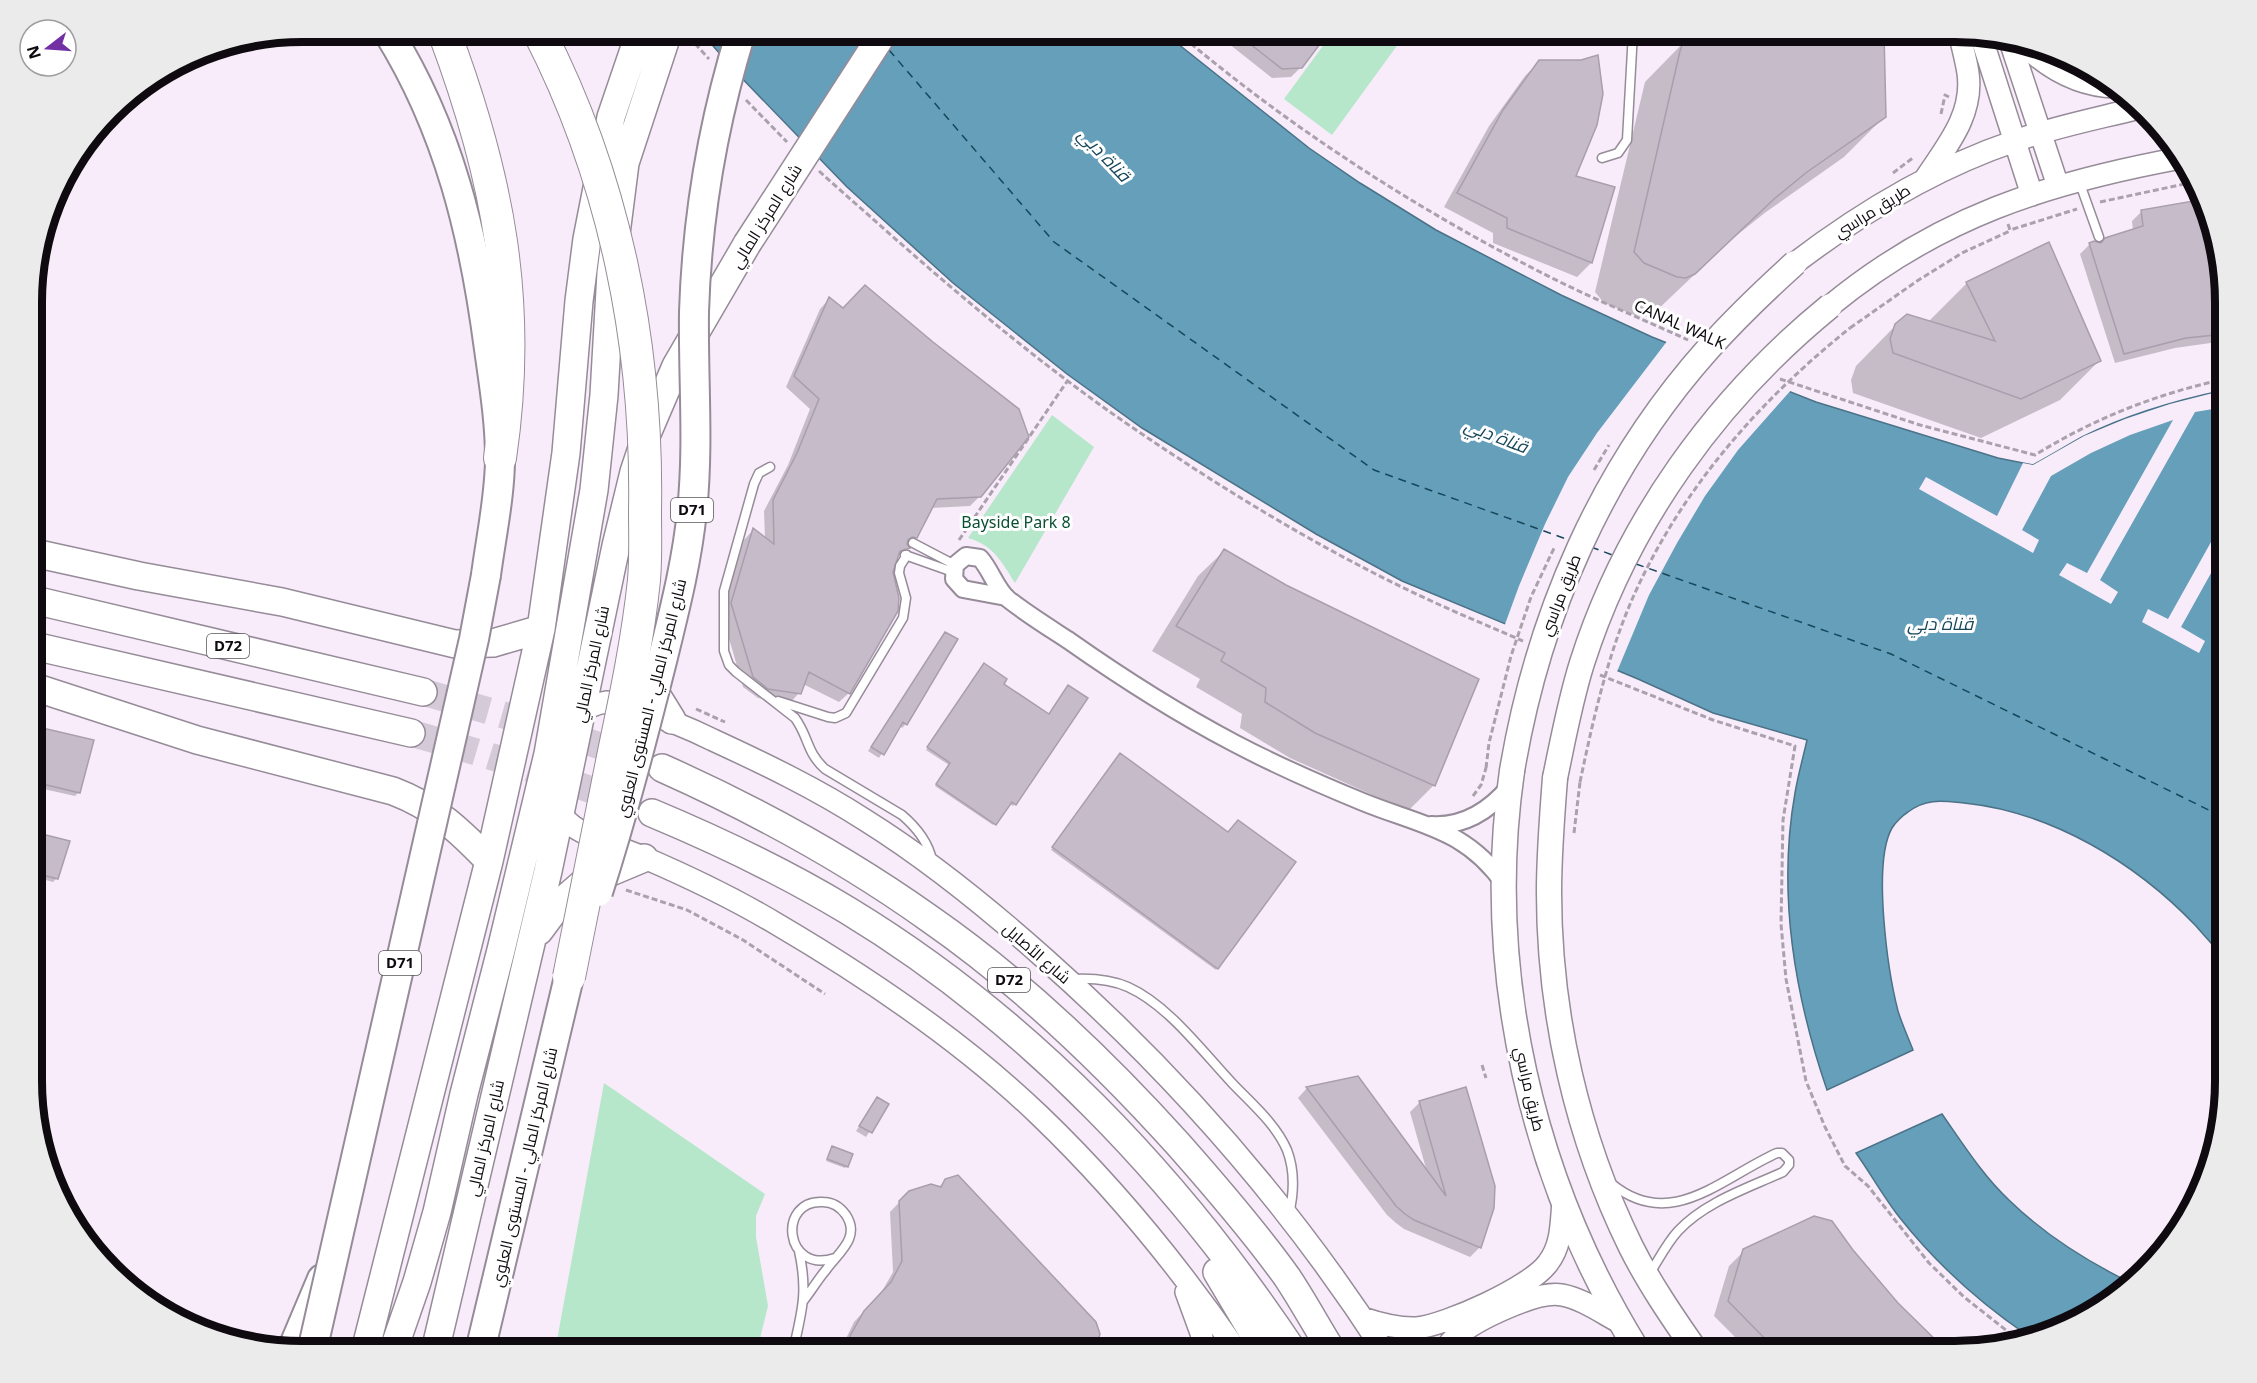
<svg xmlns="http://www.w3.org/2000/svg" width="2257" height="1383" font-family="'Noto Sans',Cairo,sans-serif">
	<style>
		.green { fill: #b7e7cb }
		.water { fill: #659fba; stroke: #4b7287; stroke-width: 1.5 }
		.pier { fill: #f8ecfb }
		.shadow { fill: #0003 }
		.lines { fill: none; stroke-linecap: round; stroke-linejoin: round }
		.ferry { stroke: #16475b; stroke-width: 1.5; stroke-dasharray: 8 6; stroke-linecap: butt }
		.building { fill: #c6bbc9; stroke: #a99eac; stroke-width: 1.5 }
		.primary-tunnel { stroke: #d5cad8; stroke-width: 27; stroke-dasharray: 27 14; stroke-linecap: butt }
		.service-casing { stroke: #968b98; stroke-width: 11 }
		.minor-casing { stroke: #968b98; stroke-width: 20 }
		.tertiary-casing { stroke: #968b98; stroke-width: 24 }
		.secondary-casing { stroke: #968b98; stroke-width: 27 }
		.primary-casing { stroke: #968b98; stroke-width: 30 }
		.trunk-casing { stroke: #968b98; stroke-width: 32 }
		.motorway-casing { stroke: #968b98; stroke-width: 34 }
		.path { stroke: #aaa1ac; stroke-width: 3; stroke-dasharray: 6 3; stroke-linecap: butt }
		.service { stroke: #fff; stroke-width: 8 }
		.minor { stroke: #fff; stroke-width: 16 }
		.tertiary { stroke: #fff; stroke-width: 21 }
		.secondary { stroke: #fff; stroke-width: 24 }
		.primary { stroke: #fff; stroke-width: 27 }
		.trunk { stroke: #fff; stroke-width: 28 }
		.motorway { stroke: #fff; stroke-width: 32 }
		.secondary-bridge-casing { stroke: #968b98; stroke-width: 27; stroke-linecap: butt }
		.primary-bridge-casing { stroke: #968b98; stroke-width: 30; stroke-linecap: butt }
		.trunk-bridge-casing { stroke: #968b98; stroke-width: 32; stroke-linecap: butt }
		.motorway-bridge-casing { stroke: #968b98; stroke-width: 34; stroke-linecap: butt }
		.path-bridge { stroke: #aaa1ac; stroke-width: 3; stroke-dasharray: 6 3; stroke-linecap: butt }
		.secondary-bridge { stroke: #fff; stroke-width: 24 }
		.primary-bridge { stroke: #fff; stroke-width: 27 }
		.trunk-bridge { stroke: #fff; stroke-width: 28 }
		.motorway-bridge { stroke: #fff; stroke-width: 32 }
		.labels { text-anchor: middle; stroke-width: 6; stroke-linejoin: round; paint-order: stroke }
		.shield { fill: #fff; stroke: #565457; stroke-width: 1.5 }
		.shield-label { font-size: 15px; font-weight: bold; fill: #0e0a0f }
		.street-label { font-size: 16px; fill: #0e0a0f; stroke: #fff }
		.park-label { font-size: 16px; fill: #094f32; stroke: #fff }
		.water-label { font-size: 18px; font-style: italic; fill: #16475b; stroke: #fff }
		.rim { fill: none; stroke: #0e0a0f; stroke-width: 8 }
	</style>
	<rect width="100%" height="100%" fill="#f8ecfb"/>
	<!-- green -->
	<path class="green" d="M1333 32H1407L1332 135 1284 99Z
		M1052 415 1094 447 1015 583C1001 561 994 546 968 538Z
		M604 1083 765 1194 756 1216V1237L768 1306 757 1351H555Z"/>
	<!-- water -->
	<path class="water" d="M701 32H1163L1309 148 1360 183 1436 230 1561 295 1652 337 1816 402 1998 458 2033 465C2050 456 2066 446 2082 437 2126 415 2177 400 2225 390V961C2217 948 2206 938 2196 926 2136 863 2052 812 1964 803 1943 801 1926 798 1908 812 1903 815 1895 823 1892 828 1872 863 1888 972 1898 1011 1902 1024 1908 1037 1913 1050L1827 1090C1794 994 1777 894 1795 793 1798 775 1803 758 1807 740L1713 713 1638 679 1402 581 1316 534 1142 428 1067 374 953 283 847 187 733 69Z
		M1942 1114C1963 1144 1983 1176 2010 1201 2044 1234 2085 1260 2127 1281L2090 1315 2027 1335C1980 1303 1935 1262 1900 1218 1884 1198 1871 1174 1856 1153Z"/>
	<!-- pier -->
	<path class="pier" d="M1668 340 1792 389 1738 450 1705 496 1677 543 1649 595 1616 674 1504 627 1519 586 1545 524 1568 477 1597 433Z
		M2225 390V407L2195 412 2100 580 2118 592 2111 604 2059 575 2067 563 2087 573 2173 420 2130 435 2091 453 2051 476 2022 530 2039 540 2033 553 1919 489 1926 477 1997 516 2023 463 2033 465 2084 436 2125 419 2170 404Z
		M2225 517V548L2181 627 2205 641 2199 653 2142 622 2148 609 2168 619Z"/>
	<!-- shadow -->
	<path class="shadow" d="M1214 32H1327L1301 67 1291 77 1272 78Z
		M1720 32H1882L1884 117 1844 157 1766 212 1732 239 1653 314 1645 317 1637 316 1604 303 1595 292 1645 82 1685 41 1699 34Z
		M1540 61 1574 177 1591 263 1577 277 1493 243V233L1444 207 1489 126 1525 76Z
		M2200 201 2225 284V341L2175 348 2115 363 2080 254 2090 244 2100 245 2133 231 2132 221 2141 212Z
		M1967 283 2100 360 2060 400 1981 438 1853 393 1851 380 1856 366 1896 325 1928 322Z
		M829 299 980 496 970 506 931 508 915 537 906 546 908 548 896 558 849 693 839 702 803 684 799 693 790 703 758 698 743 687 722 614 744 540 753 530 765 539 764 511 788 465 810 409 786 387 820 309Z
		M1224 551 1434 785 1408 811 1290 758 1240 728 1242 714 1196 687 1200 679 1152 651 1198 576Z
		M945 633 906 724 902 728 899 726 879 758 868 751Z
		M982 667 1002 684 1049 715 1086 698 1015 804 1013 806 1009 803 993 825 935 786 949 765 926 750Z
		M34 727 92 741 78 793 75 796 39 788 34 811Z
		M1118 757 1217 968 1216 970 1051 850Z
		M34 833 68 842 57 878 53 882 42 879 34 920Z
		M1357 1078 1427 1172 1410 1112 1419 1103 1465 1089 1493 1208 1479 1248 1470 1257 1404 1229 1396 1223 1387 1215 1298 1098 1307 1088Z
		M877 1099 887 1104 866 1137 856 1131Z
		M831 1149 847 1166 845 1168 826 1161Z
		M946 1180 1098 1334 1093 1351H840L854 1322 881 1293 893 1272 890 1212 909 1192 938 1188Z
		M1744 1251H1851L1897 1304 1945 1351H1749L1714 1316 1729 1266Z"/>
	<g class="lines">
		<!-- ferry -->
		<path class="ferry" d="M889 50 1054 242 1374 470 1569 540
			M1591 547 1615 556
			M1636 564 1891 654 2225 818"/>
	</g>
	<!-- building -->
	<path class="building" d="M1235 32H1329L1302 68 1282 69Z
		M1705 32H1884L1886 117 1807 172 1774 199 1695 274 1686 278 1677 277 1644 263 1634 252 1680 51 1684 40 1690 35Z
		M1598 55 1603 94 1597 125 1576 176 1615 187 1592 263 1507 228V218L1457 193 1503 110 1539 60H1581Z
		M2199 200 2225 284V334L2186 338 2124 354 2089 243 2094 241 2101 243 2105 238 2143 226 2141 210Z
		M2049 242 2101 361 2021 399 1893 353 1890 339 1895 324 1907 314 1995 341 1966 282Z
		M865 285 933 342 1019 409 1029 437 981 497 937 499 917 538 912 537 908 540 907 544 910 548 900 551 893 572 899 598 898 611 850 694 809 672 801 694 768 689 753 677 731 603 753 528 774 544 773 500 797 453 819 399 794 376 829 297 843 308Z
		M1224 549 1286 585 1479 679 1435 786 1315 733 1265 702 1266 688 1221 661 1225 653 1176 626Z
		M945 632 958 639 907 725 903 722 884 755 871 747Z
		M984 663 1007 679 1004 684 1049 714 1068 685 1088 698 1016 805 1012 802 996 825 936 784 950 763 927 747Z
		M34 726 94 740 80 793 34 782Z
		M1120 753 1228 832 1238 820 1296 862 1218 969 1052 847Z
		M34 832 70 841 58 879 34 873Z
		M1358 1076 1446 1196 1419 1101 1466 1087 1495 1186 1494 1208 1481 1248 1414 1220 1405 1214 1396 1206 1306 1087Z
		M877 1097 889 1104 872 1133 859 1126Z
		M832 1146 853 1154 848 1167 827 1159Z
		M958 1175 1096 1322 1100 1334 1095 1351H847L850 1336 864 1311 891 1282 902 1261 899 1201 909 1191 931 1184 941 1187 945 1179Z
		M1814 1216 1832 1221 1853 1250 1898 1303 1947 1351H1777L1728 1301 1743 1249Z"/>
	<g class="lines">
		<!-- primary-tunnel -->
		<path class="primary-tunnel" d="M423 692 542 726 632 757
			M411 733C493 756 573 781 652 813"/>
		<defs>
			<path id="service" d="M1606 32H1619
				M1602 158 1618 153 1627 140 1633 32
				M2079 181 2099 237
				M770 467 759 473 754 484 724 591V651L729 665 736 672 795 718C809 737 806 752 825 769L902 815C916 827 928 841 932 860
				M913 543 955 565
				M905 555 953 572
				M778 701 828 717 835 718 846 713 903 618 906 598 899 573 900 566 907 555
				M1073 979C1092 978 1110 979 1128 987 1168 1005 1202 1051 1232 1083 1251 1103 1276 1124 1287 1150 1295 1171 1294 1193 1289 1214
				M1612 1184C1671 1232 1721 1178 1777 1153H1782L1789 1160V1165L1783 1172C1748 1188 1705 1202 1678 1231 1667 1243 1659 1259 1650 1273
				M804 1300C812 1290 818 1279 826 1270 838 1253 861 1238 846 1215 841 1208 833 1202 823 1202 777 1199 784 1275 835 1258
				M793 1351C802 1311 808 1292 799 1251"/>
			<path id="minor" d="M1006 597 963 589 954 579 955 565 966 556 980 558C991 570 996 589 1008 599 1027 614 1048 627 1068 640 1122 678 1177 713 1234 743 1276 765 1319 784 1363 802 1422 826 1466 829 1505 885
				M1431 825C1464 827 1490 810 1510 786"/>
			<path id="tertiary" d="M1981 36 2032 195
				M2010 41 2058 186
				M2021 42C2046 67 2078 86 2115 87
				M1925 179C1946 147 1974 115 1968 73 1966 59 1962 46 1959 32
				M1795 263C1862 212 1935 168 2015 141 2054 127 2095 119 2135 109
				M1830 306C1938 217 2046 183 2181 158
				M574 717C584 709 594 703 607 702 616 702 625 706 633 708 661 717 687 727 713 740 765 764 817 789 865 820 929 860 988 908 1044 958 1174 1073 1290 1205 1384 1351
				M556 802C560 813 564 820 574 827 595 841 622 848 645 858 689 877 733 898 775 923 867 977 962 1041 1039 1115 1112 1185 1180 1268 1237 1351
				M1186 1292 1201 1333 1205 1351
				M1362 1318C1380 1324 1398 1329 1417 1328 1446 1325 1531 1287 1548 1263 1562 1245 1561 1223 1563 1201
				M1444 1351C1447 1346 1451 1341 1456 1337 1475 1320 1537 1290 1562 1295 1583 1299 1602 1313 1621 1323"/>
			<path id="secondary" d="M1512 771C1483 971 1532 1181 1638 1351
				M1555 778C1552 816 1549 854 1549 892 1549 1014 1577 1137 1631 1247 1649 1283 1673 1318 1696 1351"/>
			<path id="primary" d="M34 553 139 576 282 602 455 644 493 643 541 629
				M34 600 423 692
				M34 646 411 733
				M646 678 672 720
				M34 687 197 740 393 791C435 807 459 830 489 861
				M662 768C756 810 846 859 930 919 1022 983 1103 1061 1178 1144 1216 1187 1254 1231 1287 1277 1303 1301 1317 1327 1332 1351
				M652 813C719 841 784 872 847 910 1027 1019 1177 1177 1293 1351
				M539 931 559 904 582 884 644 858
				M1217 1272 1264 1351
				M365 1351 489 861 541 629 566 453 579 301 587 239 611 117 640 32
				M393 1351 417 1282 437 1212 464 1094 501 950 548 754 594 490 604 395 611 273 625 163 668 32
				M435 1351 548 871 616 546 634 472 646 436 676 366 747 244"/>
			<path id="trunk" d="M388 32C449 130 474 235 489 349 494 385 500 422 500 458 500 496 491 537 486 575
				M292 1350 322 1279
				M480 1351 569 977"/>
			<path id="motorway" d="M444 32C498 176 523 303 500 458"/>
		</defs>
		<!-- service casing -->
		<use href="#service" class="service-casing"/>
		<!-- minor casing -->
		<use href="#minor" class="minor-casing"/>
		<!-- tertiary casing -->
		<use href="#tertiary" class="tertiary-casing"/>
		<!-- secondary casing -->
		<use href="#secondary" class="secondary-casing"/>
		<!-- primary casing -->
		<use href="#primary" class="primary-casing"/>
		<!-- trunk casing -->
		<use href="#trunk" class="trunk-casing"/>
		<!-- motorway casing -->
		<use href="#motorway" class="motorway-casing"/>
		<!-- path -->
		<path class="path" d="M1177 32C1289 127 1413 207 1544 274 1591 298 1640 318 1688 340
			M689 37 709 59
			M746 100 787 142
			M1941 114 1945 95 1949 97
			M819 171C923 264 1026 356 1142 434 1232 495 1328 553 1427 599 1459 614 1491 627 1523 641
			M1893 173 1914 157
			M2100 202 2194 182
			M2008 224 2010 230 2077 209
			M1850 328 1917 281 1962 253 2010 231
			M1780 379 1920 425 2035 455C2095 418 2156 394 2225 379
			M959 540 1068 380
			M1600 675 1713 720 1795 746 1783 820 1781 924 1786 979 1806 1081 1825 1127 1845 1166 1868 1186 1929 1263 1964 1297 2016 1338
			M696 709 725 722
			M1473 796 1481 785 1486 768
			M1574 833 1580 782
			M626 890 687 910 743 940 825 994
			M1482 1065 1486 1078"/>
		<!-- service -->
		<use href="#service" class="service"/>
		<!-- minor -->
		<use href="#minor" class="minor"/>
		<!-- tertiary -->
		<use href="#tertiary" class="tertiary"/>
		<!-- secondary -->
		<use href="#secondary" class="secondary"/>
		<!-- primary -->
		<use href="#primary" class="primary"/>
		<!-- trunk -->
		<use href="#trunk" class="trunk"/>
		<!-- motorway -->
		<use href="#motorway" class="motorway"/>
		<defs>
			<path id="secondary-bridge" d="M1512 771C1538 615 1602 468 1708 349 1735 319 1764 291 1795 263
				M1555 778C1563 740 1570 701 1582 663 1627 522 1716 399 1830 306"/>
			<path id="primary-bridge" d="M747 244 884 32"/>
			<path id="trunk-bridge" d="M598 892C623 814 643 736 663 657 675 608 687 561 692 511 699 444 693 378 694 312 697 216 713 123 741 32
				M312 1351 474 639 486 575"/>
			<path id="motorway-bridge" d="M539 32C615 180 648 346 645 511 645 534 646 557 644 580 638 638 626 695 614 752 599 827 584 902 569 977"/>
		</defs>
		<!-- secondary-bridge casing -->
		<use href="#secondary-bridge" class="secondary-bridge-casing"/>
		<!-- primary-bridge casing -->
		<use href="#primary-bridge" class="primary-bridge-casing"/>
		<!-- trunk-bridge casing -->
		<use href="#trunk-bridge" class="trunk-bridge-casing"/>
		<!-- motorway-bridge casing -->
		<use href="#motorway-bridge" class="motorway-bridge-casing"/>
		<!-- path-bridge -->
		<path class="path-bridge" d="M1594 470 1609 445
			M1486 768 1489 743 1511 656 1531 597 1555 546
			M1580 782C1595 711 1611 639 1644 574 1692 477 1766 395 1850 328"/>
		<!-- secondary-bridge -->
		<use href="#secondary-bridge" class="secondary-bridge"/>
		<!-- primary-bridge -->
		<use href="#primary-bridge" class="primary-bridge"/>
		<!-- trunk-bridge -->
		<use href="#trunk-bridge" class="trunk-bridge"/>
		<!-- motorway-bridge -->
		<use href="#motorway-bridge" class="motorway-bridge"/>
	</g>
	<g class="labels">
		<!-- shield labels -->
		<g class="shield">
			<rect x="671" y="498" width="42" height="24" rx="4.5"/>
			<rect x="207" y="634" width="42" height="24" rx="4.5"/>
			<rect x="379" y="951" width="42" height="24" rx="4.5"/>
			<rect x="988" y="968" width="42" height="24" rx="4.5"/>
		</g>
		<g class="shield-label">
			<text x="692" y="515">D71</text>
			<text x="228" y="651">D72</text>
			<text x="400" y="968">D71</text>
			<text x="1009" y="985">D72</text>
		</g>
		<!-- street labels -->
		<g class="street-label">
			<text transform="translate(1872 211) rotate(-32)" y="6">طريق مراسي</text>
			<text transform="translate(766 216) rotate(-58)" y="6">شارع المركز المالي</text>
			<text transform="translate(1680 324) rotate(24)" y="6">CANAL WALK</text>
			<text transform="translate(1560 595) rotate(-69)" y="6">طريق مراسي</text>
			<text transform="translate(591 664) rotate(-78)" y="6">شارع المركز المالي</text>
			<text transform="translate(651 698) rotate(-76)" y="6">شارع المركز المالي - المستوى العلوي</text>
			<text transform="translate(1037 953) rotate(41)" y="6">شارع الأصايل</text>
			<text transform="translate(1530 1089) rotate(77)" y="6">طريق مراسي</text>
			<text transform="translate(485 1138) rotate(-77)" y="6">شارع المركز المالي</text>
			<text transform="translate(524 1167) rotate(-77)" y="6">شارع المركز المالي - المستوى العلوي</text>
		</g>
		<!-- park labels -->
		<g class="park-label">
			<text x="1016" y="528">Bayside Park 8</text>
		</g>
		<!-- water labels -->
		<g class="water-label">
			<text transform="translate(1104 155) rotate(46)" y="6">قناة دبي</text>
			<text transform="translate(1496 436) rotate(21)" y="6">قناة دبي</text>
			<text x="1940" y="630">قناة دبي</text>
		</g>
	</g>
	<!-- crop -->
	<path d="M0 0H2257V1383H0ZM302 42H1955A260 260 0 0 1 2215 302V1081A260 260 0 0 1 1955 1341H302A260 260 0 0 1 42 1081V302A260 260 0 0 1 302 42Z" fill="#ecebec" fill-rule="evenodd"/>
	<path class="rim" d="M302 42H1955A260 260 0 0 1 2215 302V1081A260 260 0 0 1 1955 1341H302A260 260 0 0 1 42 1081V302A260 260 0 0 1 302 42Z"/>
	<!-- north arrow -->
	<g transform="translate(48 48) rotate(253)"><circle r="28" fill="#ffffff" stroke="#9f9d9f" stroke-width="1.5"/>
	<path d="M0-4.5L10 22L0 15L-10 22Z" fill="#7230a4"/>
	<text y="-9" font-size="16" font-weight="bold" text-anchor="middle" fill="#0e0a0f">N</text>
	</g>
</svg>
